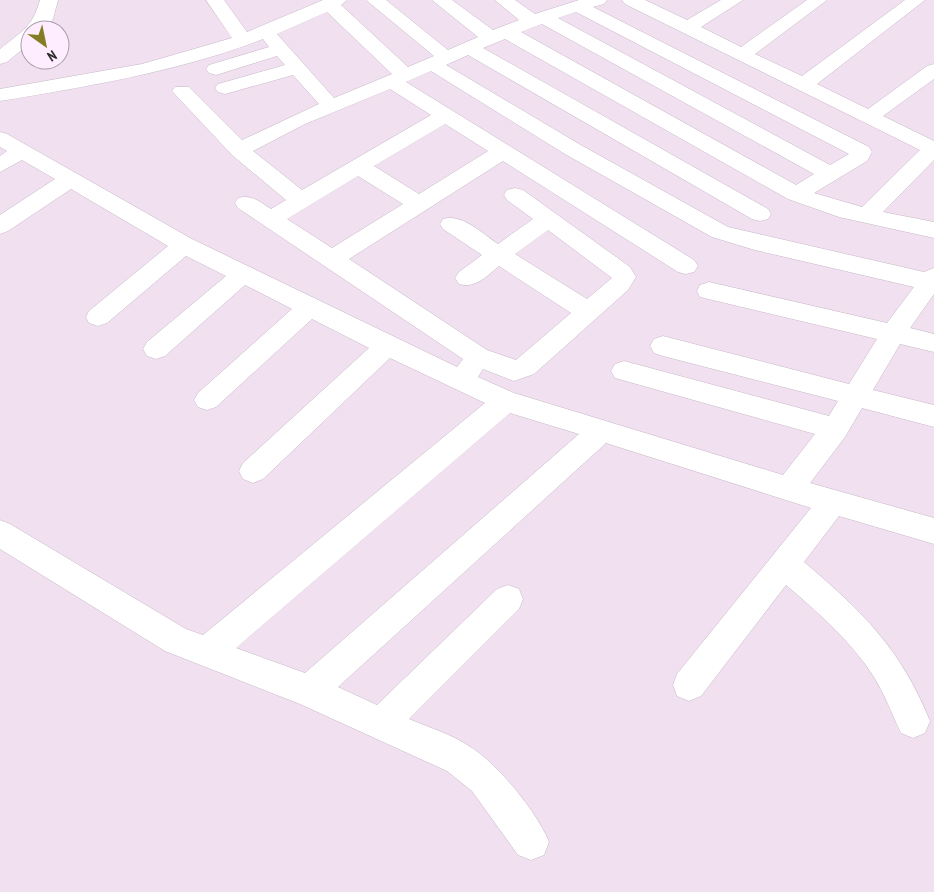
<svg xmlns="http://www.w3.org/2000/svg" width="934" height="892" font-family="'PT Sans Narrow',sans-serif">
	<style>
		.lines { fill: none; stroke-linecap: round; stroke-linejoin: round }
		.minor-casing { stroke: #c7b8c7; stroke-width: 1 }
		.major-casing { stroke: #c7b8c7; stroke-width: 1 }
		.minor { fill: #fff; fill-rule: evenodd }
		.major { fill: #fff; fill-rule: evenodd }
	</style>
	<rect width="100%" height="100%" fill="#f0e0f0"/>
	<g class="lines">
		<defs>
			<path id="minor" d="M206 0H224L247 32 323 0H347L341 5 408 67 434 56 366 0H386L448 50 478 37 432 0H452L493 30 519 20 495 0H515L535 14 579 0H607L604 4 593 7 869 147 872 152 867 161 814 193 862 207 920 150 625 4 622 0H645L687 20 721 0H743L701 27 741 47 807 0H827L755 54 802 76 905 0H925L817 84 868 109 927 66 934 64V79L883 116 934 141V160L883 212 934 222V238L839 217 788 199 505 39 483 48 768 209 771 214 768 219 760 221 752 219 468 55 446 65 579 144 728 227 924 272 934 268V294L910 328 934 334V352L900 344 873 390 934 405V427L862 408 845 437 810 483 934 518V544L839 516 804 562C863 612 900 648 930 721L925 733 913 738 901 733C892 714 885 695 874 677 851 641 819 613 786 585L701 696 689 701 677 696 673 685 677 674 811 508 606 443 338 687 377 705 497 589 508 585 519 589 523 599 519 609 409 719C430 728 454 735 472 748 499 766 537 812 549 842L544 855 531 860 518 855 472 791 447 771 300 704 165 651 0 549V520L10 524 186 629 203 635 485 403 390 358 263 479 253 483 243 479 239 471 243 463 369 348 312 319 216 407 207 410 198 407 194 400 198 393 292 309 245 285 165 356 156 359 147 356 143 349 147 342 226 276 186 256 107 323 98 326 89 323 86 317 89 311 168 246 71 189 8 231 0 234V215L55 179 22 160 0 172V156L7 151 0 147V132L7 134 192 239 457 367 463 359 238 208 235 203 238 198C252 194 260 202 271 209L286 200 232 155 172 91 175 87H189L242 140 319 104 293 75 225 94 218 92 215 88 218 84 285 65 277 56 216 75 209 73 206 69 209 65 269 47 263 39C177 72 89 86 0 101V89L142 64 232 38ZM327 12 392 74 334 98 277 34ZM576 12 849 154 830 165 558 18ZM542 24 814 174 796 185 521 32ZM431 71 565 154 712 237 755 250 914 287 887 323 709 282 700 285 697 291 700 297 877 339 849 384 663 336 654 339 650 346 654 353 663 356 838 401 829 416 624 361 615 364 611 371 615 378 815 434 783 475 514 393 478 377 483 369 514 381 534 374 628 290 636 277 630 267 523 190 515 188 507 190 504 195 507 200 533 219 498 244C483 234 462 213 443 219L440 224 443 229 482 255 459 272 455 278 459 284C475 289 487 276 499 266L571 313 516 360 487 350 349 259 503 161 678 272 686 274 694 272 698 266 694 260 406 82ZM390 89 431 115 302 190 253 151 305 124ZM445 124 488 151 419 194 374 166ZM358 176 403 204 332 248 287 219ZM548 230 612 278 587 299 515 254ZM510 413 579 434 305 673 236 648Z"/>
			<path id="major" d="M40 0H58L53 19 45 30H30V43L7 62 0 64V49C22 31 32 28 40 0Z"/>
		</defs>
		<!-- minor casing -->
		<use href="#minor" class="minor-casing"/>
		<!-- major casing -->
		<use href="#major" class="major-casing"/>
		<!-- minor -->
		<use href="#minor" class="minor"/>
		<!-- major -->
		<use href="#major" class="major"/>
	</g>
	<!-- north arrow -->
	<g transform="translate(45 45) rotate(147)"><circle r="24" fill="#fdedfe" stroke="#aa9eab"/>
	<path d="M0-4L9 19L0 12L-9 19Z" fill="#847d24"/>
	<text y="-8" font-size="14" font-weight="bold" text-anchor="middle" fill="#2e282e">N</text>
	</g>
</svg>
